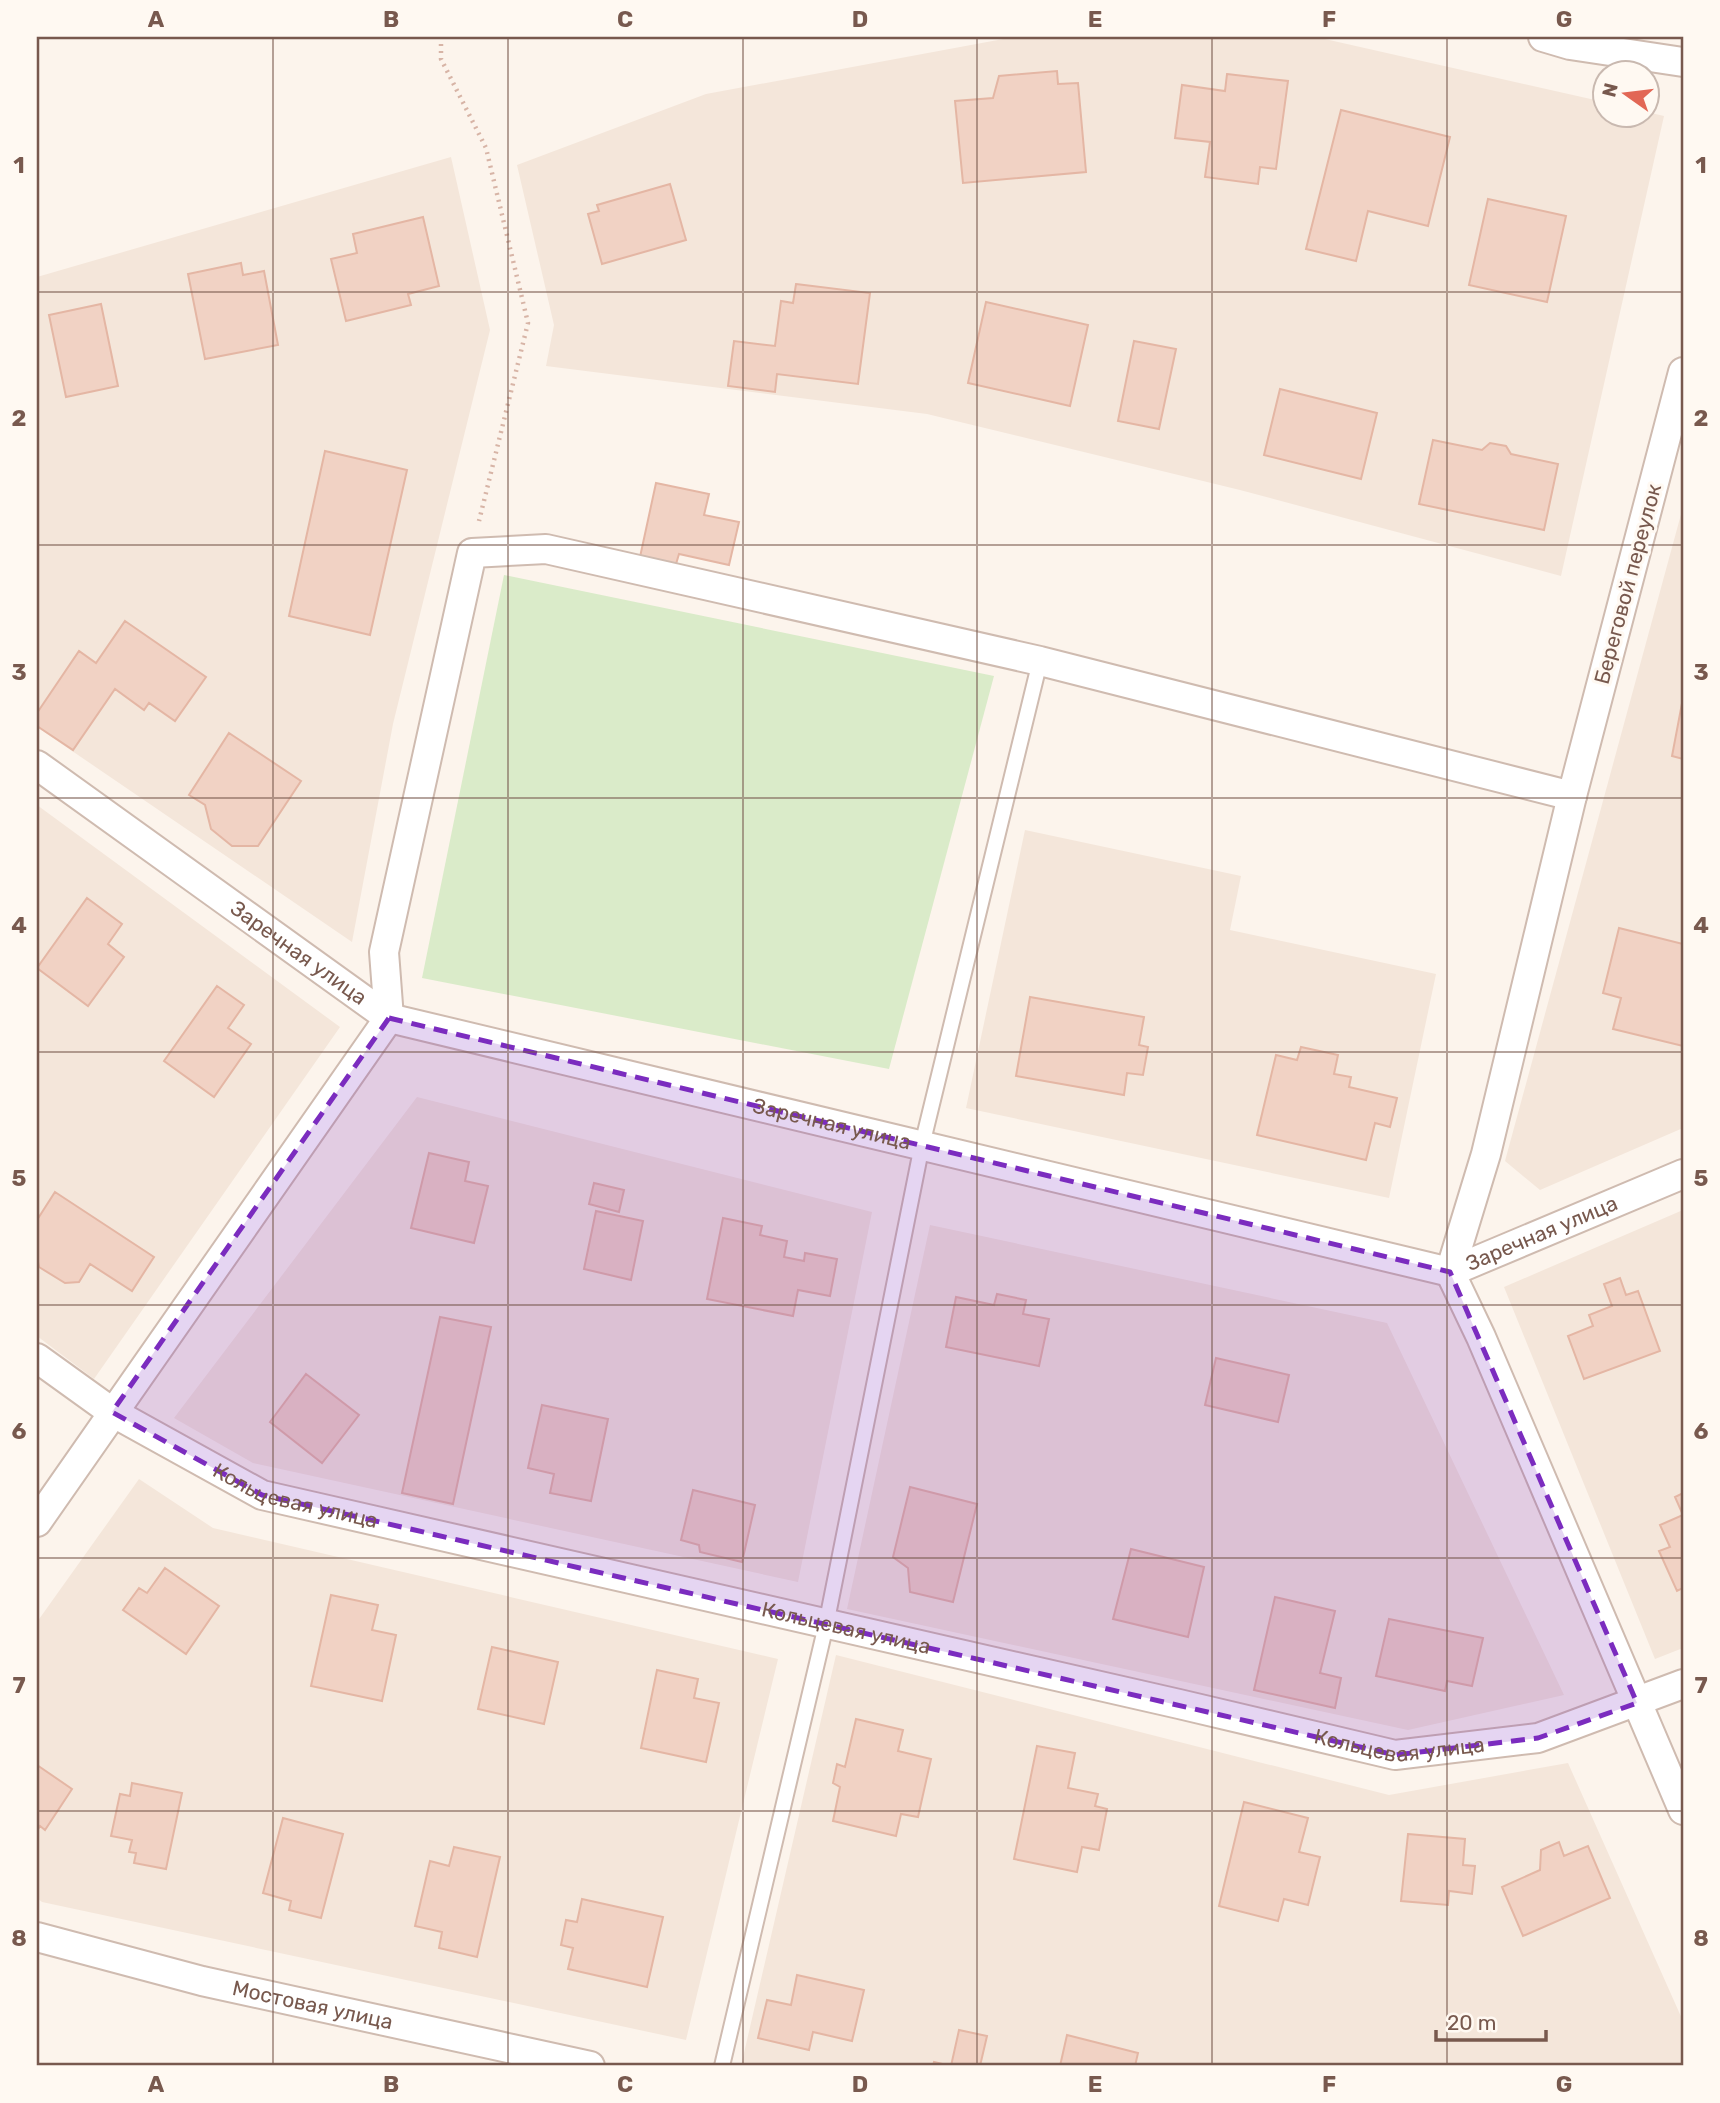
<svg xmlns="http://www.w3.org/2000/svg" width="1720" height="2103" font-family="Rubik,sans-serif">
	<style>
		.residential { fill: #f4e6da }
		.green { fill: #daebc9 }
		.building { fill: #f1d2c4; stroke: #e4b6a4; stroke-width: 2 }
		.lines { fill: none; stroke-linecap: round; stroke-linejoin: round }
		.service-casing { stroke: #cfbbb0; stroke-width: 18 }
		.minor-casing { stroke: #cfbbb0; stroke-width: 32 }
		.path { stroke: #d7b4a6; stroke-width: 4.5; stroke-dasharray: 2 5; stroke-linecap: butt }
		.service { stroke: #fff; stroke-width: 14 }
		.minor { stroke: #fff; stroke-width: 28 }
		.marked { fill: #7b2cbf; fill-opacity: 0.2; stroke: #7b2cbf; stroke-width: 5; stroke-dasharray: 14 9; stroke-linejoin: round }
		.grid { fill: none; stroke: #78594e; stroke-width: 2; stroke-opacity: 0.55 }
		.labels { text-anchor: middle; stroke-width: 6; stroke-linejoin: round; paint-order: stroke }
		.street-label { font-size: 21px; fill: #78594e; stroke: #fff9f2 }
		.neatline { fill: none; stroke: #78594e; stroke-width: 2.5 }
		.grid-label { font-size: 23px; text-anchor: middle; font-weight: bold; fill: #78594e }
	</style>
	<rect width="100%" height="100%" fill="#fcf4ec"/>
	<!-- residential -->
	<path class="residential" d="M1014 37H1316L1604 102V116H1646L1647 112 1664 116 1561 576 1240 490 927 414 546 366 554 325 517 165 706 94Z
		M451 157 490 330 393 724 352 942 37 727V277Z
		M1683 507V1128L1540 1190 1505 1161Z
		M37 805 340 1027 94 1379 37 1336Z
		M1025 830 1241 876 1230 930 1436 974 1389 1198 966 1108Z
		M417 1097 872 1212 798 1582 253 1463 174 1418Z
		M1683 1210V1648L1655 1659 1504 1287Z
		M930 1225 1387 1323 1564 1695 1408 1730 847 1609Z
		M139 1479 213 1528 778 1659 686 2040 42 1902 37 1898V1622Z
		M836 1655 1389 1795 1568 1763 1683 2021V2066H741Z"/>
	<!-- green -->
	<path class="green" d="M504 575 994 676 889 1069 422 978Z"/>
	<!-- building -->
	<path class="building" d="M1057 71 1058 84 1078 83 1086 172 963 183 955 101 993 98 999 76Z
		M1227 74 1288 81 1276 169 1260 167 1258 184 1205 177 1210 142 1175 138 1182 85 1225 91Z
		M1341 110 1450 137 1428 226 1368 211 1356 261 1306 249Z
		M670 184 686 240 602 264 588 214 599 211 597 205Z
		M1488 199 1566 216 1547 302 1469 285Z
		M423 217 439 286 408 294 411 305 346 321 331 259 357 253 353 234Z
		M241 263 243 275 264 271 278 345 205 359 188 274Z
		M796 284 870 293 858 384 777 374 775 392 728 386 734 341 775 346 781 301 793 303Z
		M986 302 1088 325 1070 406 968 383Z
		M101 304 118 386 66 397 49 315Z
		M1134 341 1176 349 1159 429 1118 421Z
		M1280 389 1377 413 1361 479 1264 455Z
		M1433 440 1482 450 1490 443 1506 446 1511 454 1558 464 1544 530 1419 504Z
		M325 451 407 470 370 635 289 616Z
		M656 483 709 494 704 515 739 522 729 565 679 554 676 564 640 557Z
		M125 621 206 677 175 721 149 703 144 710 115 689 73 750 37 726V713L79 651 96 663Z
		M1683 698V759L1672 756Z
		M229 733 301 781 258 846H232L211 829 205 805 189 795Z
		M87 898 122 924 108 944 124 957 88 1006 37 968Z
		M1619 928 1683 944V1046L1613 1029 1621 998 1603 993Z
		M217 986 244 1005 228 1028 251 1044 214 1097 164 1061Z
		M1030 997 1144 1017 1139 1045 1148 1047 1143 1075 1127 1073 1124 1095 1016 1076Z
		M1301 1047 1338 1055 1334 1074 1351 1077 1349 1087 1397 1098 1390 1127 1375 1123 1366 1160 1257 1135 1276 1055 1297 1060Z
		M429 1153 469 1162 465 1181 488 1186 474 1243 411 1228Z
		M594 1183 624 1190 619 1212 589 1204Z
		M55 1192 154 1257 132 1291 90 1264 79 1282 65 1283 39 1267 37 1257V1220Z
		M596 1211 643 1221 631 1280 584 1269Z
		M723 1218 762 1226 760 1235 787 1241 784 1257 804 1261 805 1253 837 1259 830 1296 798 1290 793 1316 707 1299Z
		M1620 1278 1626 1295 1638 1291 1660 1351 1584 1379 1568 1336 1593 1326 1589 1315 1612 1306 1604 1284Z
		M997 1294 1026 1300 1023 1314 1049 1319 1039 1366 946 1347 956 1297 994 1305Z
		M440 1317 491 1327 453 1504 402 1493Z
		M1216 1358 1289 1375 1278 1422 1205 1405Z
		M306 1374 359 1415 322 1463 270 1422Z
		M542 1405 608 1419 591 1501 550 1493 554 1474 528 1468Z
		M910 1487 977 1504 953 1602 910 1592 908 1568 893 1557Z
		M693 1490 755 1505 742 1562 700 1552 699 1545 681 1540Z
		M1683 1493V1588L1677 1591 1659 1551 1670 1547 1660 1525 1683 1515 1675 1497Z
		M1131 1549 1204 1567 1188 1637 1113 1619Z
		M165 1568 219 1606 186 1654 123 1610 139 1588 147 1593Z
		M331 1595 378 1605 372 1630 396 1635 382 1701 311 1686Z
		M1275 1597 1335 1611 1320 1673 1341 1678 1335 1708 1254 1690Z
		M1389 1619 1483 1638 1472 1686 1447 1681 1445 1691 1376 1676Z
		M492 1647 558 1662 544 1724 478 1709Z
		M657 1670 698 1679 694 1698 719 1703 706 1762 641 1748Z
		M856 1719 903 1730 898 1751 931 1759 918 1817 901 1814 896 1836 833 1821 840 1787 833 1783 837 1764 845 1767Z
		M1037 1746 1075 1753 1068 1788 1098 1794 1095 1806 1107 1809 1099 1850 1082 1847 1077 1872 1014 1859Z
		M37 1765 72 1789 45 1830 40 1826 37 1831Z
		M132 1783 182 1793 166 1869 134 1863 136 1853 129 1852 132 1840 111 1836 120 1794 130 1796Z
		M1244 1802 1308 1818 1299 1852 1320 1857 1308 1905 1284 1899 1278 1921 1219 1906Z
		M283 1818 343 1834 321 1918 289 1910 291 1901 263 1893Z
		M1408 1834 1465 1839 1463 1865 1475 1866 1472 1894 1449 1891 1448 1905 1401 1901Z
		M1559 1842 1564 1856 1588 1846 1610 1898 1523 1936 1502 1887 1540 1870 1541 1850Z
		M454 1847 500 1857 477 1957 439 1948 442 1932 415 1926 430 1861 449 1866Z
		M582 1899 663 1917 647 1987 568 1969 573 1948 561 1945 566 1920 577 1922Z
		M797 1975 864 1990 852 2041 813 2032 809 2050 758 2038 767 2000 791 2005Z
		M959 2030 987 2036 980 2066H933L934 2062 951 2066Z
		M1067 2035 1138 2053 1135 2066H1060Z"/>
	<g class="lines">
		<defs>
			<path id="service" d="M722 2066 826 1625 922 1145 1040 661"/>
			<g id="minor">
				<path d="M1543 37 1570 45 1683 62"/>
				<path d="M1683 372 1572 796 1486 1154 1450 1272 1481 1337 1683 1810"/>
				<path id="s1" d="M37 765 389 1018 1450 1272 1683 1174"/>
				<path id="s2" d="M37 1358 112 1412 262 1495 1179 1704 1395 1755 1538 1738 1683 1684"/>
				<path d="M37 1522 389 1018 384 952 472 553 546 549 1040 661 1572 796"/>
				<path id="s3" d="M37 1937 202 1981 590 2066"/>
			</g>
		</defs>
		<!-- service casing -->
		<use href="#service" class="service-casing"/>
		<!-- minor casing -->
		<use href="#minor" class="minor-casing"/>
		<!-- path -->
		<path class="path" d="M441 37V59L486 148 528 323 479 521"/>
		<!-- service -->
		<use href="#service" class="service"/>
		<!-- minor -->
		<use href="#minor" class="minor"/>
	</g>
	<!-- marked area -->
	<path class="marked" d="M389 1018 1450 1272 1637 1703 1538 1738 1395 1755 262 1495 112 1412Z"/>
	<!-- grid -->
	<path class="grid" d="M273 37V2066M508 37V2066M743 37V2066M977 37V2066M1212 37V2066M1447 37V2066M37 292H1683M37 545H1683M37 798H1683M37 1052H1683M37 1305H1683M37 1558H1683M37 1811H1683"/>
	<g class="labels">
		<!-- street labels -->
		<g class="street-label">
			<text transform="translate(1628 584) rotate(-75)" y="7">Береговой переулок</text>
			<text dy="7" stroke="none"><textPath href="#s1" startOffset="322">Заречная улица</textPath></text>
			<text dy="7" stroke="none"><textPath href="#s1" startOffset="889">Заречная улица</textPath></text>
			<text dy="7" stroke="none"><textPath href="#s1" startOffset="1624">Заречная улица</textPath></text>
			<text dy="7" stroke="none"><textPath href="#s2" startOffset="296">Кольцевая улица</textPath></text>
			<text dy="7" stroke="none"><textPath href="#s2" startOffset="863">Кольцевая улица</textPath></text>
			<text dy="7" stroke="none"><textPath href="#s2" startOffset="1430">Кольцевая улица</textPath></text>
			<text dy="7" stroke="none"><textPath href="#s3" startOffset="284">Мостовая улица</textPath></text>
		</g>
	</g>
	<!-- border -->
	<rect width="1720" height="2103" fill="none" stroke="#fff9f2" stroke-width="77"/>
	<!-- north arrow -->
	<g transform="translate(1626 94) rotate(284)"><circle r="33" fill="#fff9f2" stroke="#c9b9b0" stroke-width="2"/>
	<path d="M0-5L12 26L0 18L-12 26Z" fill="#e26755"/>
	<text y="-10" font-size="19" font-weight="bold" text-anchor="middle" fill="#78594e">N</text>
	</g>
	<!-- scale -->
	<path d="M1436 2030v10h110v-10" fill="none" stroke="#78594e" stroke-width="3.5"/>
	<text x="1447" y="2030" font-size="21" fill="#78594e" stroke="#fff9f2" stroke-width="5" paint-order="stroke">20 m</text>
	<rect x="38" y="38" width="1644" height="2026" class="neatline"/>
	<g class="grid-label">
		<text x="156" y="27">A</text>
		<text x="391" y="27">B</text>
		<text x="625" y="27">C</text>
		<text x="860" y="27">D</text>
		<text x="1095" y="27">E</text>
		<text x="1329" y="27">F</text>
		<text x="1564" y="27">G</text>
		<text x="19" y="173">1</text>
		<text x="1701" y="173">1</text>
		<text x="19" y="426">2</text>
		<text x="1701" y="426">2</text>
		<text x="19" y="680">3</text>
		<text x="1701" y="680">3</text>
		<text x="19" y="933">4</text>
		<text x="1701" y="933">4</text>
		<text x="19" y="1186">5</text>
		<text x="1701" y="1186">5</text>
		<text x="19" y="1439">6</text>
		<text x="1701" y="1439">6</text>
		<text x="19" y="1693">7</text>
		<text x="1701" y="1693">7</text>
		<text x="19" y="1946">8</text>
		<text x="1701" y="1946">8</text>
		<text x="156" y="2092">A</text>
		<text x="391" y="2092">B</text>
		<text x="625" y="2092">C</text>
		<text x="860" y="2092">D</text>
		<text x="1095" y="2092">E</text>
		<text x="1329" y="2092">F</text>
		<text x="1564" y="2092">G</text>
	</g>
</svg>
